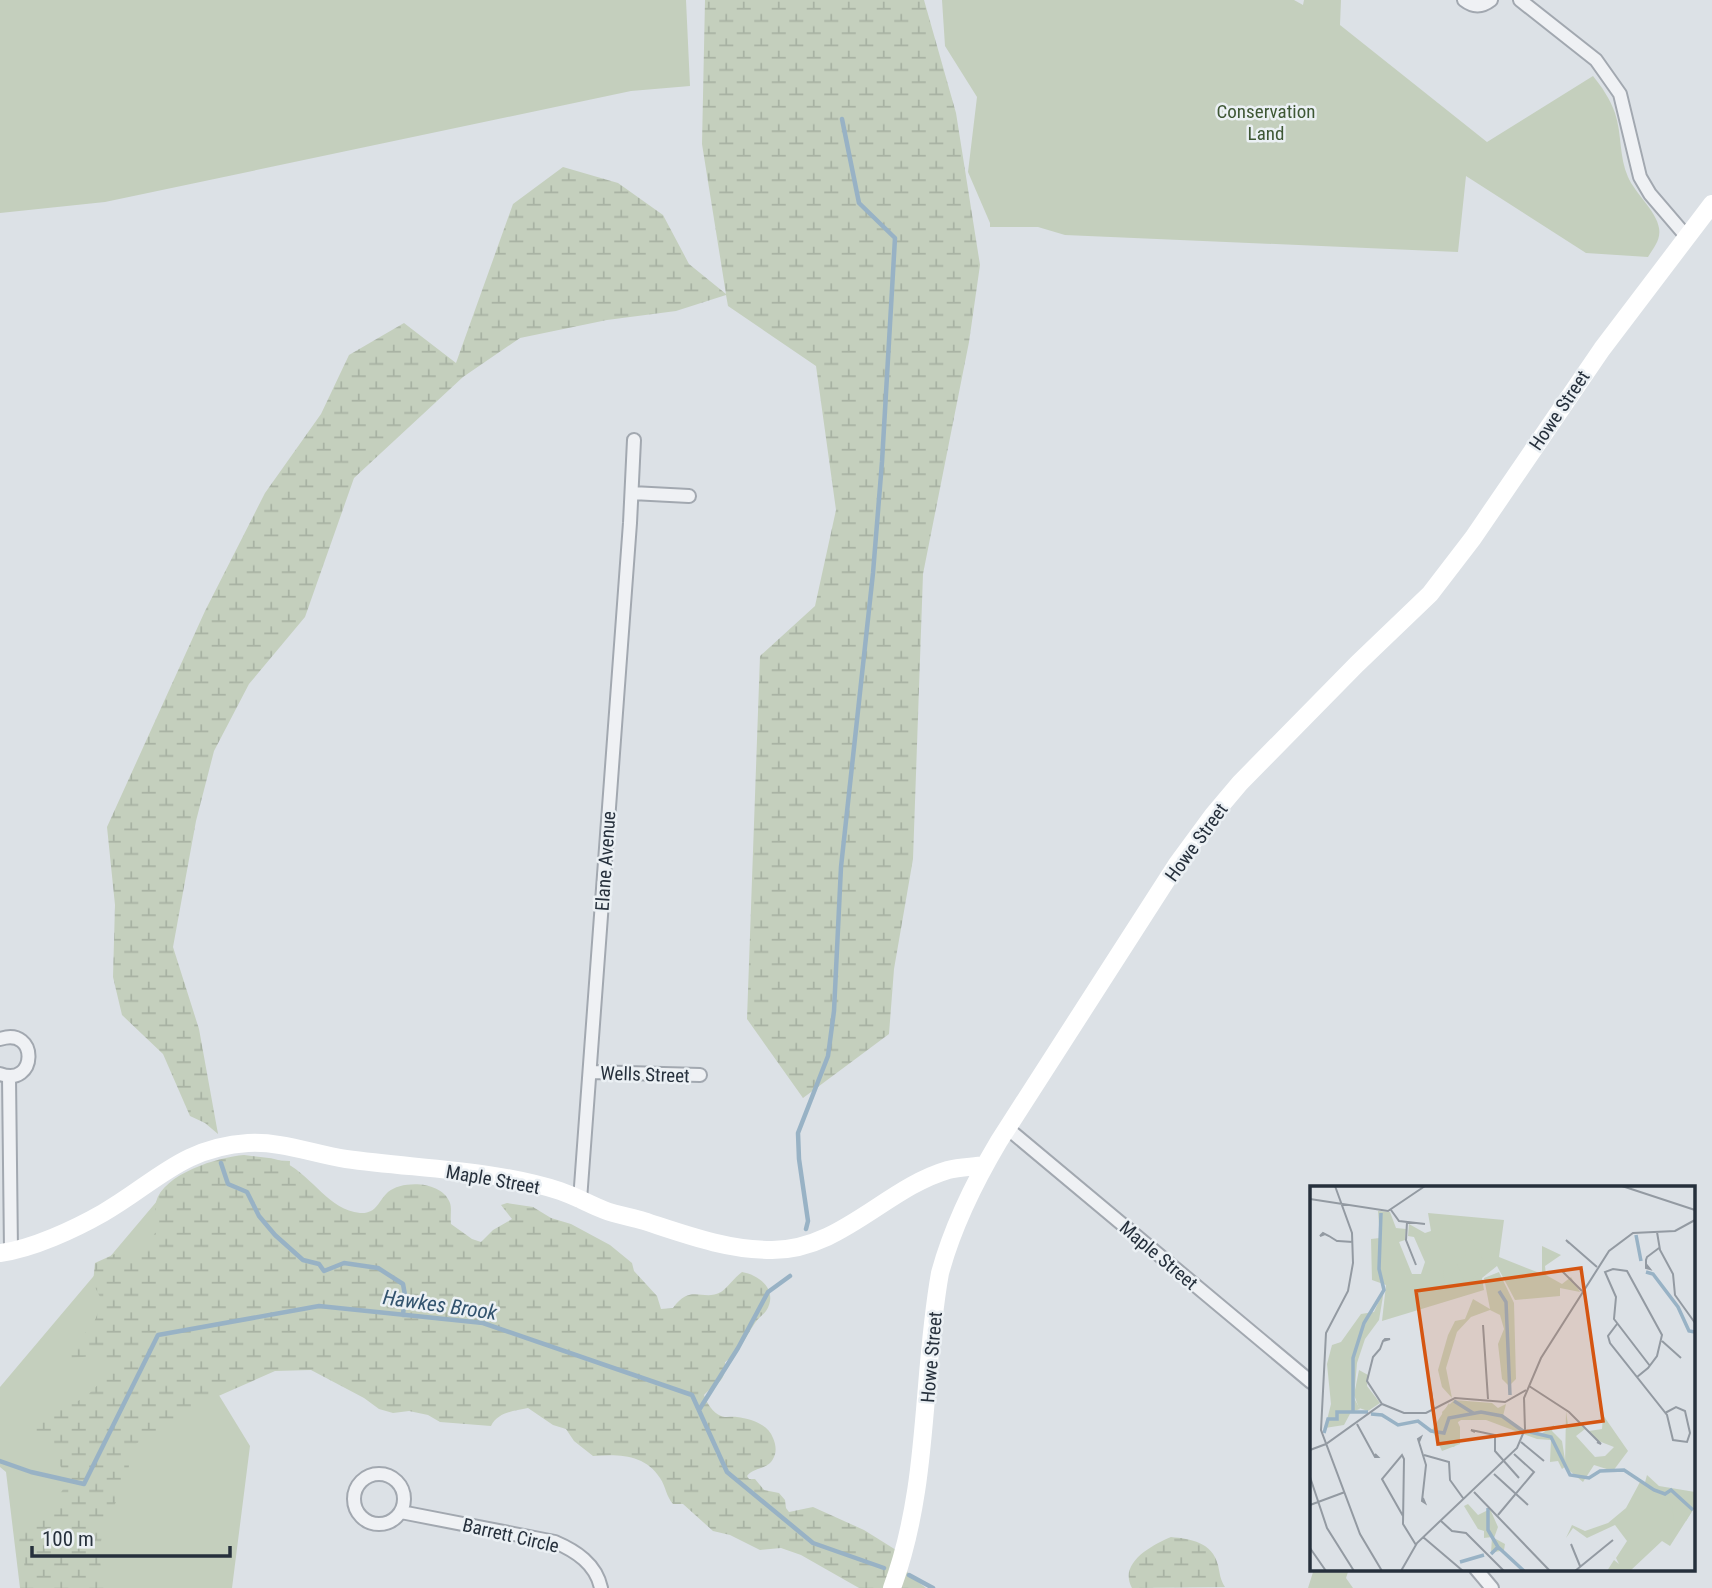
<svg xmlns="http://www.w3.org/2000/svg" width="1712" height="1588" font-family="'Roboto Condensed',sans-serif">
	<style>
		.green { fill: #c4cfbd }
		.wetland { fill: url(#wetland-marsh) }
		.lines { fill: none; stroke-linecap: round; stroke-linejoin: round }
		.stream { stroke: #98b2c5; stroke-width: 4.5 }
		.street-casing { stroke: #a2a8b0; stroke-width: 16 }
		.street { stroke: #eff1f4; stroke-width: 12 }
		.secondary { stroke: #fff; stroke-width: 18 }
		.labels { text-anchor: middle; stroke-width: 5; stroke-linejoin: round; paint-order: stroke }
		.park-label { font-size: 19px; fill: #3e5734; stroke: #ebf0f4 }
		.street-label { font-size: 19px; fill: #26303c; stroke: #ebf0f4 }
		.water-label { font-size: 21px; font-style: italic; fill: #32536e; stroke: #ebf0f4 }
		.inset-river { fill: none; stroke: #98b2c5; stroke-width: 3.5 }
		.inset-road { fill: none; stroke: #939aa2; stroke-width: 2 }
		.view { fill: #d55511; fill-opacity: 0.15; stroke: #d55511; stroke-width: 3.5 }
		.inset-edge { fill: none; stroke: #26303c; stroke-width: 3.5 }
	</style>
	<defs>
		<pattern id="wetland-marsh" width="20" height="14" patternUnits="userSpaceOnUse" patternTransform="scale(1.75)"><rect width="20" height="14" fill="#c4cfbd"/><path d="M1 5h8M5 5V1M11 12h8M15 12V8" fill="none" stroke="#a8b2a3"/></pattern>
	</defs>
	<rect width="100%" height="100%" fill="#dce1e6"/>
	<!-- green -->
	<path class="green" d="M0 0H686L690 86 631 91 105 202 0 213Z
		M942 0H1294L1303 5 1304 0H1341L1340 25 1487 142 1593 76C1602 87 1610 99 1615 113 1622 134 1619 157 1628 177 1635 193 1657 212 1659 228 1661 240 1654 247 1648 257L1586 253 1466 176 1458 252 1065 235 1038 227H990V223L968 172 977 97 945 46Z
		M250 1159 290 1161 281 1346 217 1392 250 1446 232 1588H20L6 1472 0 1467V1387L163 1194Z
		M1314 1569H1349L1346 1578 1353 1588H1308Z"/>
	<!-- wetland -->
	<path class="wetland" d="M705 0H924L956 113 980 265 969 342 923 574 913 859 894 969 889 1034 803 1098 747 1019 760 656 815 606 836 510 816 366 728 306 726 295 676 311 607 320 520 338 463 377 354 478 305 617 249 684 214 751 196 821 173 947 199 1029 218 1134 205 1123 190 1116 163 1054 122 1015 113 977 115 905 107 827 205 611 265 493 321 414 349 355 404 323 456 363 513 204 563 167 618 183 663 215 689 264 726 294 702 144Z
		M244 1155C257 1157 275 1157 286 1163 314 1178 329 1210 360 1213 377 1214 378 1201 388 1192 403 1180 442 1181 450 1203 452 1209 450 1217 451 1224L472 1239 481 1242 493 1230 512 1219 501 1205 507 1203 533 1207 551 1218 571 1224 610 1245 632 1263 634 1271 657 1296 661 1309 673 1308C691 1283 703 1302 721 1292 726 1289 735 1277 742 1272 760 1275 779 1291 766 1311 763 1315 758 1318 755 1323 746 1336 739 1354 725 1362 726 1383 717 1382 704 1395 706 1402 713 1413 721 1416 725 1418 732 1416 737 1417 751 1419 768 1424 773 1438 776 1445 777 1452 773 1459 767 1470 754 1467 747 1476L749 1479H755L764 1490 779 1493 785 1500 786 1508 789 1512 813 1507 864 1530 896 1550 909 1575 926 1588H859L801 1555 781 1548 760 1550 730 1535 713 1531 683 1504H673C666 1496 666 1487 660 1478 645 1454 618 1454 593 1456L574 1441 566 1429 553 1425 528 1408C514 1411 498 1412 491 1426L440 1422 428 1415 409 1411 393 1413 379 1409 364 1398 311 1370 275 1371 198 1405 170 1432 143 1440 130 1447C129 1460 130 1473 124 1485 106 1525 91 1542 106 1588H20C28 1577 25 1557 18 1545 19 1540 21 1533 24 1529 27 1524 29 1527 33 1523 43 1515 59 1496 66 1485 63 1469 57 1454 45 1443 39 1436 32 1435 28 1427 39 1412 55 1411 71 1404 88 1398 98 1386 107 1371L106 1362 95 1356 70 1358 69 1353 70 1346 92 1327 100 1308V1297L93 1283 95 1263 119 1252 135 1251 145 1247 158 1229C157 1220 154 1210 156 1202 163 1174 218 1157 244 1155Z
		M1171 1537C1191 1539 1212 1542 1218 1565 1220 1574 1220 1579 1225 1587L1132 1588C1118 1563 1152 1545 1171 1537Z"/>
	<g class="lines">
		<!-- stream -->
		<path class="stream" d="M221 1163 228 1184 247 1192 259 1216 275 1235 303 1260 319 1264 324 1271 344 1263 378 1268 403 1284 405 1295 403 1315
			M806 1229 808 1221 799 1159 798 1133 828 1056 834 1011 841 867 873 573 882 462 895 238 859 203 842 119
			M699 1410 738 1348 768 1292 790 1276
			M0 1461 31 1472 84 1484 158 1335 319 1306 483 1323 692 1395 727 1472 813 1543 884 1568
			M909 1575 933 1588"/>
		<defs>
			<path id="street" d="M1464 0C1473 7 1482 7 1491 0
				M1520 0 1596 60 1620 94 1640 177 1650 194 1686 236
				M632 493 689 496
				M0 1039C39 1026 37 1088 0 1074
				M590 1072 700 1075
				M9 1077 11 1251
				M1007 1128 1311 1382
				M580 1200 630 523 634 440
				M354 1499a25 25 0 1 1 50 0a25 25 0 1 1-50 0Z
				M401 1512 555 1542C576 1551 596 1564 601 1588
				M1476 1569 1492 1588"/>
		</defs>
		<!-- street casing -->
		<use href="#street" class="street-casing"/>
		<!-- street -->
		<use href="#street" class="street"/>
		<!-- secondary -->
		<path class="secondary" d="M0 1253C32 1249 75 1229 103 1213 155 1183 183 1147 248 1143 282 1141 313 1154 346 1159 418 1169 491 1169 560 1191 575 1196 589 1204 604 1210 617 1215 631 1217 644 1221 687 1235 727 1250 772 1250 841 1250 886 1188 948 1170 960 1167 973 1167 985 1165
			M892 1588C930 1485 921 1379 940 1273 953 1225 974 1183 999 1141L1177 864 1213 815 1240 783 1357 664 1430 594 1473 538 1602 349 1712 204"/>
	</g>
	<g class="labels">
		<!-- park labels -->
		<g class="park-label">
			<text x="1266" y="118">Conservation<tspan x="1266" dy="22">Land</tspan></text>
		</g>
		<!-- street labels -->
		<g class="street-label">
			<text transform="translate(1559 410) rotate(-56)" y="7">Howe Street</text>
			<text transform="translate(1196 842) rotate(-54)" y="7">Howe Street</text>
			<text transform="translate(605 861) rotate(-86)" y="7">Elane Avenue</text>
			<text transform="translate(645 1074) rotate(2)" y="7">Wells Street</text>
			<text transform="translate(493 1179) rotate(10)" y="7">Maple Street</text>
			<text transform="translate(1159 1255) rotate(40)" y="7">Maple Street</text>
			<text transform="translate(931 1357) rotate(-85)" y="7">Howe Street</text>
			<text transform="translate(511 1535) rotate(13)" y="7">Barrett Circle</text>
		</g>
		<!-- water labels -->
		<g class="water-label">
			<text transform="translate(440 1305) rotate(8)" y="7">Hawkes Brook</text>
		</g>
	</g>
	<!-- overview -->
	<g transform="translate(1310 1186)">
		<rect width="385" height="385" fill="#dce1e6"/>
		<path d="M68 25 80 26 86 42 96 43 95 54 89 56 102 88H111L115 76 104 51 98 50 99 38 115 47 121 45 118 27 194 34 189 71 232 88V60L251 69 235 80 236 89 252 98 261 91 270 106 250 102V110L205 114 187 80 172 92 174 104 72 135 76 99 62 94 61 53 70 52ZM49 184 58 189 57 200 70 217 58 225 49 222 44 209ZM139 217 150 241V258L132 265 122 244ZM256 225 258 239 269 238 275 243 266 250 285 271 295 270 304 261 286 254 279 245 292 243 293 229 318 265 303 285 284 279 273 296 255 281ZM330 296 383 324 360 360 352 355 320 385H297L304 374 309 378 306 372 317 355 305 339 277 352 263 342 256 352 262 339 275 345 298 337 316 322Z" fill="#c4cfbd"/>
		<path d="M160 53 173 73V85L156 98 147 78 135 102 132 75 142 70 156 72 155 58ZM189 86 204 117 206 193 199 200 192 193 188 158 194 143 190 129 180 124 161 131 147 146 136 182 142 212 132 201 128 184 138 149 145 135 155 133 163 113 180 123 174 92ZM74 104 69 134 55 153 47 177 44 212 50 223 41 226 34 239 15 242 21 218 17 178 22 159 31 156 51 128 64 126ZM144 214 182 217 188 222 196 218 193 230 219 247 231 248 244 239 242 245 252 255 256 280 252 283 248 275 240 276 241 254 227 253 176 234H151L138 243 137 254 145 261 128 260 133 248 128 243 135 236 132 226ZM337 289 349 300 385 306V320L376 335H364L362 320 334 300ZM158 318 168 329 180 323 188 341 184 352 195 358 194 364 181 367 182 351 174 352V345L168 343 154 320Z" fill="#c4cfbd"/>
		<path class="inset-river" d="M326 49 331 75M336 86 343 88 368 121 379 145 385 146M189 105 196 116 200 209M144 215 163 227M43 225V172L54 137 74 104 69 83 71 27M61 228 72 229 88 239 108 235 121 245 134 247 139 232 171 226 192 230 213 245M216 245 241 251 260 289 279 292 290 285 314 284 344 304 355 308 361 304 383 324M14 247 18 233H27V226H58M178 322V344L188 361M181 368 188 361 214 385M150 376 174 369"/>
		<path class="inset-road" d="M25 0 42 47 43 77 38 105 16 147 11 244 50 348 72 385M312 0 385 24M0 13 78 25 115 0M81 24 89 35 115 38M97 36 96 54 106 79M347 46 350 64 363 88 365 109 385 137M15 48 10 50 13 47 19 50 27 55H28L43 56M259 57 256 54 287 81M336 78 340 83 336 82V74L337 71 349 62M251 84 272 105M307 138 298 150 300 157 357 229 363 254 377 256 380 247 375 225 366 221 355 227M173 139 178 213M352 155 371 172M327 191 338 182 347 170 352 149 317 85 303 83 295 86 306 111 304 133 340 180M219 200 259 226 291 258 287 256M121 209V205L124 226M72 218 57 195 63 171 70 163 73 155 75 153H80L73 155M47 238 65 271H68L65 268M165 246 161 244 185 249V265L209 292M109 256 111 251 108 253 116 279 112 315 115 317 113 312M211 256 234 275M0 264 16 258 72 218 94 227H116L145 212 195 216 216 204M114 269 139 276 140 294 153 312M184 288 218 319M0 291 17 342 44 385M164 306 240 385M0 319 35 306M188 329 224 286 204 268M93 330 72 293 92 269 94 273 93 338 106 359M131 335 142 345 156 347 194 385M113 351 153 385M261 358 270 380M0 362 16 385M91 385 107 357 207 262 215 243 214 212 231 172 299 65 323 47 365 45 385 34M265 385 303 354"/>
		<path class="view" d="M271 82 293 235 128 258 106 105Z"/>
		<rect width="385" height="385" class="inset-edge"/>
	</g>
	<!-- scale -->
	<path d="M32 1546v10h198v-10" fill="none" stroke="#26303c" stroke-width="3.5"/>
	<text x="42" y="1546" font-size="21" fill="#26303c" stroke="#ebf0f4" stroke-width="5" paint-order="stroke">100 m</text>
</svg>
